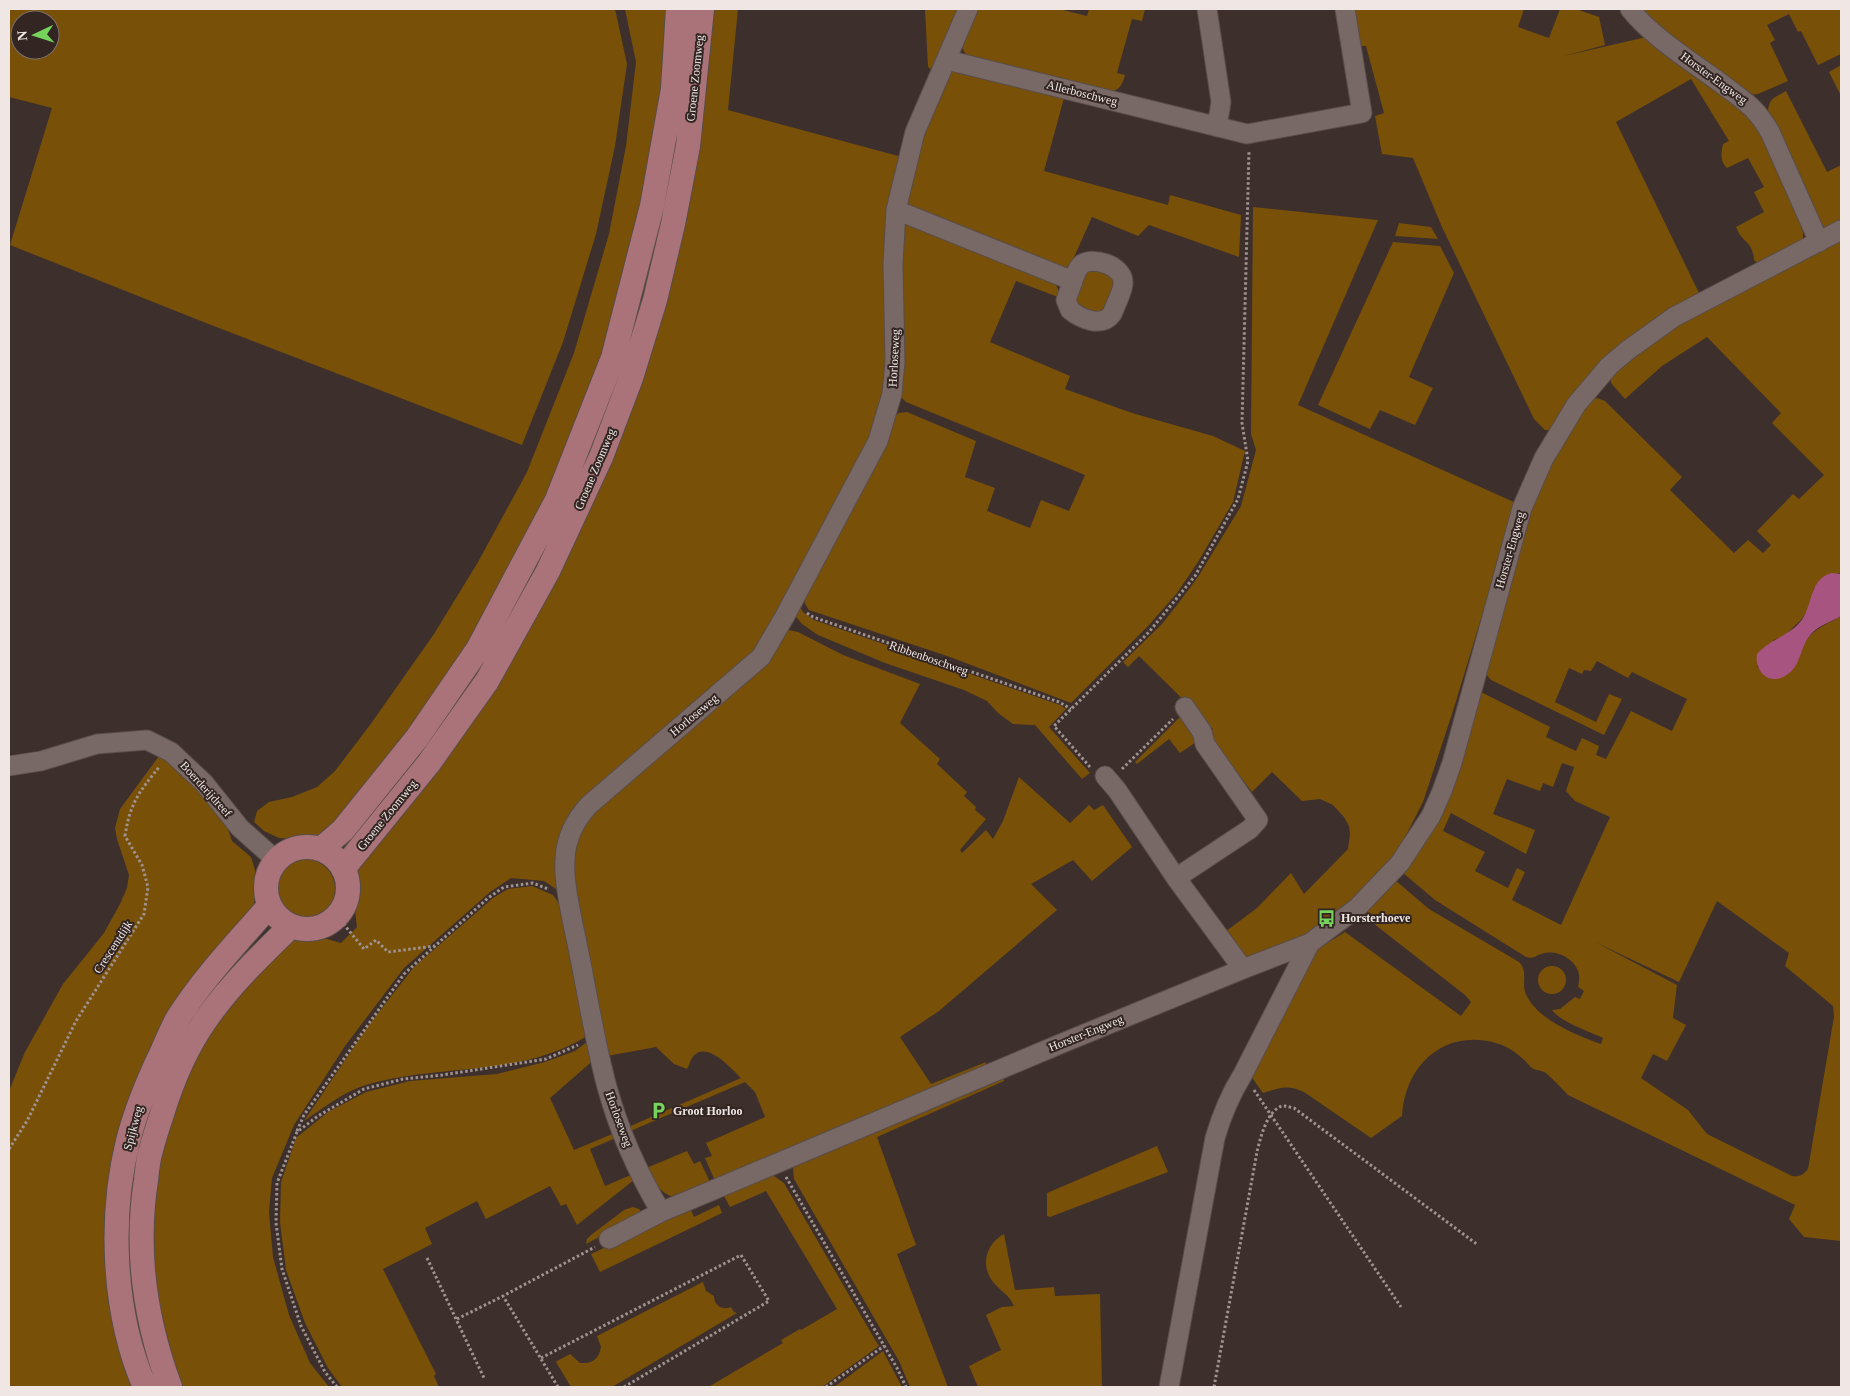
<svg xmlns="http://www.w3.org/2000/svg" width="1850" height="1396" font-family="'Times New Roman',serif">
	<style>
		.green { fill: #785008; fill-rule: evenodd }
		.water { fill: #a75480 }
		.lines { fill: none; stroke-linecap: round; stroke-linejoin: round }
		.minor-casing { stroke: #584d4a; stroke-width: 21 }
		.major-casing { stroke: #584d4a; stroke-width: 26 }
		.path { stroke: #9e9390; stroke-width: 3; stroke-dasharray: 2.5 2.5; stroke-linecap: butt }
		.minor { stroke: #796966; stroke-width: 19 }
		.major { stroke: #aa7379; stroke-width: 24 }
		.labels { text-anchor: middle; stroke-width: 4; stroke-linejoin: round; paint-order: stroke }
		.street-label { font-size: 12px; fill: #f0e7e5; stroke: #322522 }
		.poi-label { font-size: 12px; font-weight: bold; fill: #f0e7e5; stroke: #322522; text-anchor: start }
	</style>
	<rect width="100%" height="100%" fill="#3d2f2c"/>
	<!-- green -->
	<path class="green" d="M9 9H615L627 64 615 146 596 234 563 342 522 445 206 323 10 245 52 108 9 97ZM20 20H50V50H20Z
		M625 9H669L665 87 646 206 606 355 549 499 470 645 408 738 328 833 307 839 279 838 264 831 254 822 257 811 269 802 292 797 317 787 335 771 370 725 434 634 478 562 527 472 574 353 609 234 626 146 636 62Z
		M709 9H738L728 110 902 157 889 363 873 437 762 645 588 799 562 893 544 881 511 878 490 892 404 968 345 1046 294 1125 272 1178 269 1212 273 1257 289 1315 310 1363 329 1387H177L147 1265 161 1132 219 1011 284 944 300 939 320 937 341 943 357 927C354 907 354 886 359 866L462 728 621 428Z
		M925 9H961L935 72 928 67Z
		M975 9H1059L1087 16 1089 9H1145L1142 21 1132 19 1117 73 1125 75C1122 86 1119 90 1108 93L969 57C953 45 969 23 975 9Z
		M1353 9H1524L1518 27 1549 38 1560 9H1576L1599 17 1605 45 1564 56 1651 36 1757 121 1797 214 1803 233V243L1761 265 1754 260C1753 241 1742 243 1736 227L1764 212 1754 192 1764 187 1748 158 1727 168C1720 162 1721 153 1723 144L1729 141 1691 79 1616 122 1699 293 1671 312 1552 430H1545L1534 419 1442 227 1413 158 1382 154 1375 116 1384 113 1366 46H1359Z
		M1635 9H1841V54L1818 65 1801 31 1798 32 1789 14 1767 25 1775 40 1770 43 1788 81 1758 94 1749 95Z
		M1841 65V96L1829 72Z
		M950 71 1064 98 1044 171 1168 205 1170 195 1241 215 1239 257 1149 225 1138 236 1092 217 1071 264 1065 268 908 205 906 202 912 162Z
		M1786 91 1827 172 1841 165V220L1825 230 1819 224 1768 116C1768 99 1772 99 1786 91Z
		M1253 207 1378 220 1298 405 1516 503 1453 711 1423 802 1402 843 1394 856 1366 889 1312 935 1247 958 1243 956 1225 932 1257 908 1291 873 1304 894 1348 849 1350 834 1349 826 1344 817 1333 805 1320 799 1302 801 1272 772 1252 792 1208 734 1213 729 1139 656 1128 667 1123 662 1162 624 1177 605 1198 577 1241 506 1256 450 1251 434Z
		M911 223 1055 283 1058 289V297L1016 281 990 342 1070 376 1065 389 1132 413 1213 436 1245 451 1233 502 1198 562 1177 593 1148 626 1071 703 950 657 809 610 805 604 803 595 894 417 899 413 907 412 976 441 965 477 995 488 987 511 1030 528 1041 500 1069 511 1085 475 906 402 901 397 898 388 903 224Z
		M1399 223 1431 227 1438 239 1395 236Z
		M1841 239V574L1839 573 1814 588 1809 608 1801 620 1784 636 1774 640 1757 666 1764 675 1799 658C1806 631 1820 628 1841 616V1241L1804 1237 1789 1219 1795 1205 1568 1095C1561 1088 1554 1080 1546 1073 1542 1070 1537 1071 1532 1068 1529 1066 1527 1062 1524 1060 1517 1053 1508 1047 1499 1044 1446 1027 1405 1064 1402 1116L1371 1138 1304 1092C1287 1084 1279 1088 1263 1093L1253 1079V1075L1314 954 1318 949 1345 932 1461 1016 1471 1002 1465 995 1364 916V914L1395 880 1429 909 1519 962C1528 971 1522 981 1525 992 1535 1019 1576 1035 1601 1044L1603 1038C1589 1031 1560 1022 1552 1010L1560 1009 1575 997 1580 999 1584 991 1578 987C1579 982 1580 976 1578 971 1573 958 1556 949 1541 954 1535 956 1534 959 1526 957L1435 900 1402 872 1481 692 1550 727 1546 737 1576 751 1582 738 1599 746 1596 755 1606 759 1631 711 1672 731 1687 699 1632 672 1628 678 1597 661 1591 671 1584 670 1582 674 1569 668 1555 702 1596 722 1609 694 1622 699 1604 735 1491 680 1486 674 1512 561 1538 492 1561 443 1592 399 1597 398 1605 401 1682 477 1670 490 1734 553 1748 540 1763 553 1771 545 1757 531 1793 494 1799 499 1824 475 1772 423 1781 413 1707 337 1662 366 1625 399 1611 383V376L1630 357 1684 321ZM1562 763 1574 767 1566 791 1575 801 1610 817 1561 925 1512 900 1525 872 1517 868 1508 888 1475 871 1485 852 1443 831 1451 813 1526 854 1535 830 1493 814 1507 779 1540 791 1543 783 1553 787ZM1717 901 1789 953 1785 966 1833 1006 1834 1017 1808 1169C1803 1175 1800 1177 1792 1176L1707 1134 1688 1110 1641 1078 1653 1054 1667 1061 1686 1025 1673 1018 1677 985 1595 942 1679 982Z
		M1393 242 1440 246 1454 273 1409 377 1433 388 1415 425 1380 410 1370 429 1318 405Z
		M1090 268 1111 274 1116 286 1102 314 1078 308 1074 296 1083 274Z
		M798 603 803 612 814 620 1060 705 1066 709 1049 727 1090 773 1082 779 1035 725 1013 724 998 713 987 701 964 690 885 663 818 635 802 624 793 613Z
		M784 629 798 632 843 655 920 684 900 723 940 759 937 764 967 792 964 796 976 807 975 810 986 819 960 850 962 853 986 830 993 839 1003 821 1019 777 1070 823 1089 805 1094 810 1103 805 1132 847 1092 881 1073 860 1031 884 1057 910 939 1011 900 1037 931 1084 986 1062 984 1069 716 1183 705 1158 712 1156 706 1143 765 1117 755 1092 745 1082 628 1132 626 1128 741 1078C732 1069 705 1038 692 1058 690 1061 689 1066 687 1069L674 1064 656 1047 607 1056 571 867 578 828Z
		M1183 714 1199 740 1180 753 1169 739 1137 764 1135 762Z
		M162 752 223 814 232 841 251 857 255 870 254 906 183 1003 114 1193 139 1387H9V1091L25 1052 63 984 104 933 120 904 127 888 129 875 117 839 115 828 120 809Z
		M275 889a30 30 0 1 1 60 0a30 30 0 1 1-60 0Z
		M532 886 553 895 567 915 590 1034C523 1078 440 1063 366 1085 345 1091 322 1109 304 1121L368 1026 414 967 493 898 508 889Z
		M1538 980a14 14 0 1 1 28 0a14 14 0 1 1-28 0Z
		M591 1039 596 1058 550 1098 574 1150 617 1132 618 1137 590 1149 605 1186 633 1174 634 1180 577 1225 566 1204 561 1206 550 1186 486 1219 477 1201 425 1228 432 1244 383 1269 436 1374 434 1376 439 1387H342L328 1368 305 1323 286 1270 280 1222 281 1182 296 1138 328 1112 366 1092 410 1081 497 1074 545 1062 575 1051Z
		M1003 1078 1004 1081 877 1137 916 1245 897 1254 948 1387H910L899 1361 794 1179 793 1169 797 1162Z
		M1157 1146 1168 1172 1050 1217 1047 1216V1193Z
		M687 1151 694 1164 700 1161 711 1184C703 1188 694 1195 685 1197 665 1201 654 1183 644 1169Z
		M767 1175 774 1176 784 1183 874 1338 879 1346 822 1387H710V1386L783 1343 781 1340 800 1329 801 1330 837 1309 766 1191 730 1207 724 1196 738 1190 737 1187Z
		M719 1205 722 1213 600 1272 591 1254 690 1208 694 1217Z
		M633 1207 639 1209 643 1214 586 1244 587 1239 591 1235 624 1210Z
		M1004 1234 1015 1290 1054 1287 1055 1296 1100 1294 1102 1387H978L969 1366 1001 1350 986 1315 1002 1307 1014 1306C1009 1294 1000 1291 993 1282 980 1265 986 1244 1004 1234Z
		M703 1282 706 1291 714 1296C714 1305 722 1311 731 1307L734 1312 737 1313 612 1387H571L556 1362 557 1361 570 1354 580 1363C592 1364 599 1359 601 1347L597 1336Z
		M883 1351 902 1387H834Z"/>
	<!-- water -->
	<path class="water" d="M1831 573 1841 574V616C1831 622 1819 625 1811 634 1803 643 1802 654 1796 665 1789 677 1772 686 1761 672 1757 666 1756 661 1757 654 1770 639 1789 636 1801 621 1813 605 1809 580 1831 573Z"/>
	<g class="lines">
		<defs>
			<path id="minor" d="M1207 9 1221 102 1217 127
				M1630 9C1652 37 1692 62 1722 84 1745 102 1755 106 1770 132L1819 242
				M947 60 1247 134 1362 113 1345 9
				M896 210 1073 281C1075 275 1077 268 1082 264 1094 256 1122 266 1123 281 1124 287 1120 294 1118 300 1116 304 1114 310 1112 314 1102 328 1081 319 1070 310L1066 300 1073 281
				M9 766 41 761 97 744 147 740 171 752 204 783 240 828 276 860
				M1105 776 1117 790 1176 878 1243 969
				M1176 878 1250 829 1258 820 1205 744 1202 732 1185 707
				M661 1212C638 1173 619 1131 607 1087 595 1043 588 997 579 953 574 926 563 885 565 859 566 838 575 820 589 805L761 657 785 616 878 441 892 394 895 362 893 264 896 210 915 132 968 9
				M609 1239 661 1212 1065 1042 1243 969 1310 943 1357 908 1400 863 1431 816 1442 791 1452 763 1522 508 1544 458 1576 405 1609 366 1628 350 1674 317 1841 230
				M1169 1387 1215 1138C1222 1114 1230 1095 1243 1074L1310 943"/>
			<path id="major" d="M266 888a41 41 0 1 1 82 0a41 41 0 1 1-82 0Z
				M321 849 343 830 417 738 478 649 557 500 613 358 652 206 673 89 678 9
				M343 869 429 763 487 681 548 571 601 457 631 378 655 300 673 224 688 146 702 9
				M145 1387C113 1314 109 1218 128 1141 136 1110 148 1081 162 1052 167 1041 172 1028 178 1018 204 977 238 942 269 906
				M170 1387C145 1320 135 1251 146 1180 147 1170 148 1159 151 1150 154 1138 158 1126 162 1114 172 1081 187 1046 207 1018 231 984 261 955 291 926"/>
		</defs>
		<!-- minor casing -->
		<use href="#minor" class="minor-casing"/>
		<!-- major casing -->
		<use href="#major" class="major-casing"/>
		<!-- path -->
		<path class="path" d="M807 613 813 617 1059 702 1071 709
			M1090 767 1054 726 1149 632 1195 576 1238 499 1248 461 1242 423 1249 151
			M1122 769 1173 719
			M337 916 364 949 376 940 388 952 435 946
			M1254 1090 1401 1307
			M297 1131 304 1115 404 974 488 898 504 887 533 883 548 889
			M9 1149 27 1121 76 1021 144 914 148 887 142 865 125 836C130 803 139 792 160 766
			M786 1177 897 1368 906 1387
			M427 1258 484 1378
			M457 1319 503 1296
			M541 1358 741 1255 769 1301 624 1387
			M337 1387 325 1372 301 1326 282 1269 276 1223 277 1183 297 1132 318 1116 364 1089 403 1079 442 1075 546 1059 578 1045
			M558 1387 503 1296 595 1247
			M826 1387 884 1346
			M1214 1387 1257 1152C1260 1139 1266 1115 1278 1108 1283 1104 1288 1107 1294 1108L1478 1245"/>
		<!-- minor -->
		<use href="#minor" class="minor"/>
		<!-- major -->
		<use href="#major" class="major"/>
	</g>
	<!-- icons -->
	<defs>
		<symbol id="bus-bare" viewBox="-9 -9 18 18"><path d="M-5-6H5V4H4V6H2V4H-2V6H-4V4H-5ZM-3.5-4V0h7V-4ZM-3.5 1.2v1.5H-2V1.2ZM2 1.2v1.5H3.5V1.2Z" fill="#75d25b" stroke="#322522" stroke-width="2.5" paint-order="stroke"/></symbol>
		<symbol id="parking-bare" viewBox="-9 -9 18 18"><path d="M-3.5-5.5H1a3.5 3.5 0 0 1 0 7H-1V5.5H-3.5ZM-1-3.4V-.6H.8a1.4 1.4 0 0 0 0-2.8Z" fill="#75d25b" stroke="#322522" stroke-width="2.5" paint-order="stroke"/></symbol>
	</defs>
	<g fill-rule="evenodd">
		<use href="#bus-bare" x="1314" y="906" width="25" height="25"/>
		<use href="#parking-bare" x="646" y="1098" width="25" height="25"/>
	</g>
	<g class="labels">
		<!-- street labels -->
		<g class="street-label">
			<text transform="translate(695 78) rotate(-84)" y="4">Groene Zoomweg</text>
			<text transform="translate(1714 78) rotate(36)" y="4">Horster-Engweg</text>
			<text transform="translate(1082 93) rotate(14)" y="4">Allerboschweg</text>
			<text transform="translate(894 358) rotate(-87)" y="4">Horloseweg</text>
			<text transform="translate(595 469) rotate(-67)" y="4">Groene Zoomweg</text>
			<text transform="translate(1510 550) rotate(-74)" y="4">Horster-Engweg</text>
			<text transform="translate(929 658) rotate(19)" y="4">Ribbenboschweg</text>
			<text transform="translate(694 715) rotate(-40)" y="4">Horloseweg</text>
			<text transform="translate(206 789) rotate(48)" y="4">Boerderijdreef</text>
			<text transform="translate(387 815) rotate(-51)" y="4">Groene Zoomweg</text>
			<text transform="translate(113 947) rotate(-57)" y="4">Crescentdijk</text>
			<text transform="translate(1086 1033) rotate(-22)" y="4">Horster-Engweg</text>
			<text transform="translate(619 1119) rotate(70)" y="4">Horloseweg</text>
			<text transform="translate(133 1128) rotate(-75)" y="4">Spijkweg</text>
		</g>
		<!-- poi labels -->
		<g class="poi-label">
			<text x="1341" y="922">Horsterhoeve</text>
			<text x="673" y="1115">Groot Horloo</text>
		</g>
	</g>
	<!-- border -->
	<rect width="1850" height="1396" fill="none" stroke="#f0e7e5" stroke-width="20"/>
	<!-- north arrow -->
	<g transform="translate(35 35) rotate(266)"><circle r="24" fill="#322522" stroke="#7e7370"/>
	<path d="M0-4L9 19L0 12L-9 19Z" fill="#75d25b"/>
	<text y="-8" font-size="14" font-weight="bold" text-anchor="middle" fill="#f0e7e5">N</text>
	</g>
</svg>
